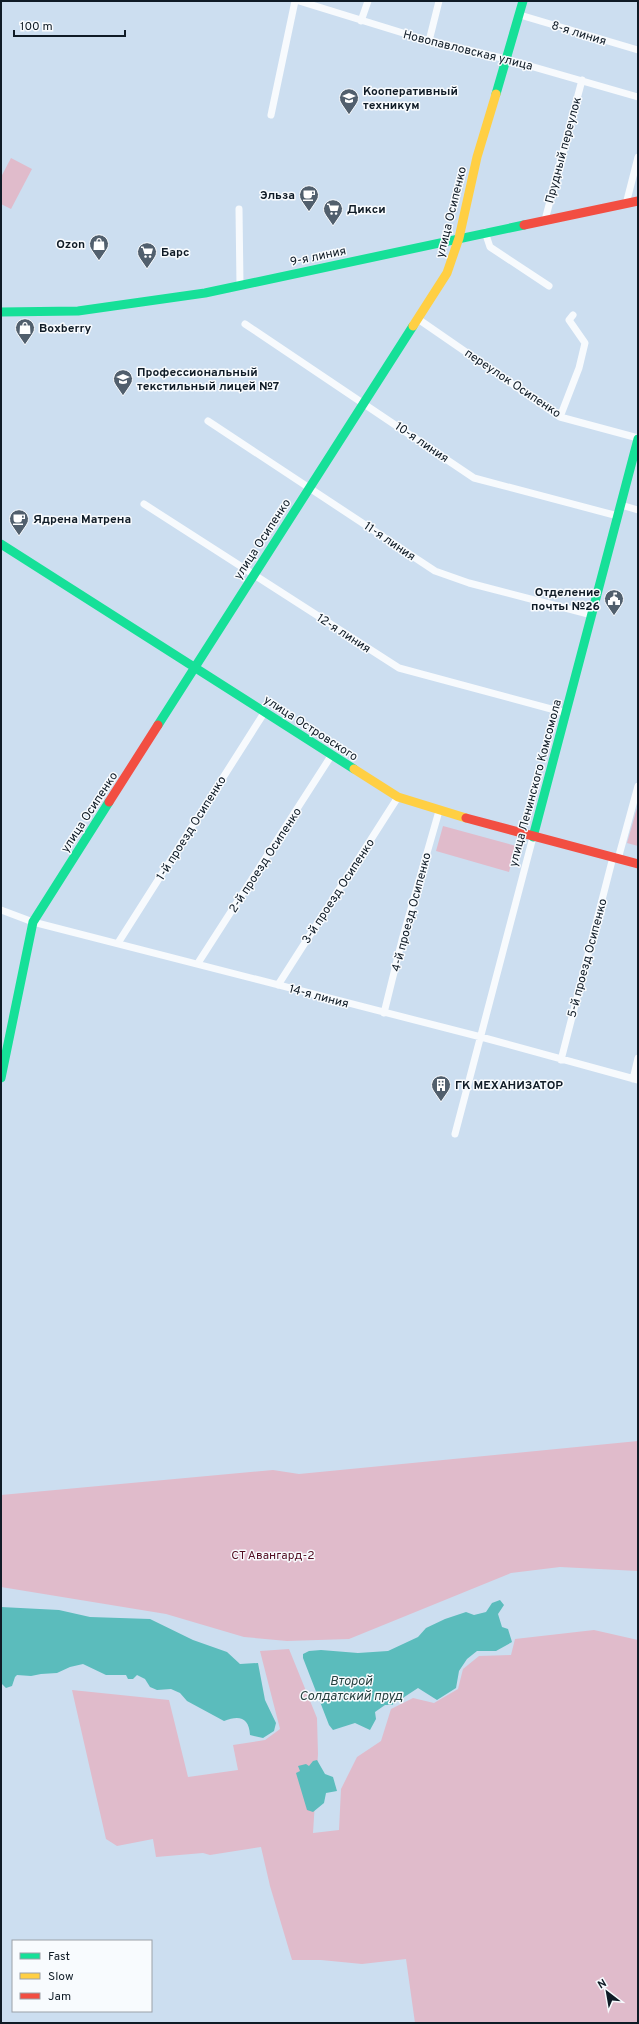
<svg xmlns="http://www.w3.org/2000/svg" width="639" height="2024" font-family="Overpass,sans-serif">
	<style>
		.green { fill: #e0bbcb }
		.water { fill: #5bbcbc }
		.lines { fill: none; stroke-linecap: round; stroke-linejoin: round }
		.street { stroke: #f7fafd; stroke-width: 7 }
		.fast { stroke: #16e098; stroke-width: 9 }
		.slow { stroke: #ffcf43; stroke-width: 9 }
		.jam { stroke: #f24e42; stroke-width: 9 }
		.labels { text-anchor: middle; stroke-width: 3; stroke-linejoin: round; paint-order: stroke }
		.street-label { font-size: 12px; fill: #0f1b26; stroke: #f8fbfe }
		.poi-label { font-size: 12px; font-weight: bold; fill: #0f1b26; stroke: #f8fbfe; text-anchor: start }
		.park-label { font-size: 12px; fill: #520e22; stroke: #f8fbfe }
		.water-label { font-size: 13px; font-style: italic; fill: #25403e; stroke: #f8fbfe }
	</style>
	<rect width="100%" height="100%" fill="#ccdef0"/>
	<!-- green -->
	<path class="green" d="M11 158 32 169 11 209 1 204V177Z
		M637 808H638V846L627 843Z
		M443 826 516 846 509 872 436 851Z
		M638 1441V1571L560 1567 511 1573 349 1639 287 1641 244 1637 166 1614 1 1587V1495L273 1470 299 1474Z
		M594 1630 638 1640V2023H415L406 1959 362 1964 321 1960H292L270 1886 261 1847 210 1855 203 1853 156 1857 153 1839 117 1846 106 1839 72 1690 169 1700 188 1777 238 1770 233 1745 265 1740 280 1729 260 1651 289 1649 317 1718 318 1754 313 1833 339 1830 341 1789 357 1757 381 1741 391 1709 413 1698 434 1703 458 1689 463 1669 479 1656 511 1655 515 1639Z"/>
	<!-- water -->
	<path class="water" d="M500 1600 504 1605 498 1614 502 1627 508 1629 512 1642 496 1651H477L467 1659 459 1671 456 1688 437 1700 418 1688 392 1705H385L375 1712 376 1719 370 1730 355 1723 333 1730 329 1725 303 1658V1654L309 1651 321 1650 358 1653 388 1651 418 1637 426 1628 445 1619 466 1612 474 1615 486 1612 492 1603Z
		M1 1607 59 1610 90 1617 150 1619 193 1640 227 1652 240 1664 258 1663 265 1700 276 1723 274 1731 263 1738 250 1735C249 1717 239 1715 224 1721L187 1701 180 1693 171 1689 157 1690 150 1687 145 1679 137 1675 133 1679H128L126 1675H106L83 1664 70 1667 57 1673 41 1674 31 1676 17 1675 15 1677 12 1686 6 1688 1 1683Z
		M317 1760 325 1774 333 1777 337 1791 326 1793 324 1803 313 1812 307 1810 296 1773 300 1771 298 1766 306 1764 309 1766 313 1761Z"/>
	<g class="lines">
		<!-- street -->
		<path class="street" d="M299 1 429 41 506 59 638 97
			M520 15 638 50
			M361 21 368 1
			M429 41 439 1
			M271 115 295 1
			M626 204 638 157
			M239 209 240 285
			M545 220 582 80
			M485 232 490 247 549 286
			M418 319 560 417 638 438
			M245 324 474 478 618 516
			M560 417 579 368 585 343 569 320 573 315
			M208 421 435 571 469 583 592 615
			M144 504 399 668 566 713
			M621 505 638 510
			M618 859 638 786
			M1 910 33 922 481 1037 638 1080
			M118 943 264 713
			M198 963 331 756
			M278 985 398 797
			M384 1013 402 940 439 811
			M561 1060 613 857
			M633 1079 638 1058
			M455 1134 533 837"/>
		<!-- fast -->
		<path class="fast" d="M496 94 523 1
			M1 312 78 311 205 293 524 225
			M1 544 354 769
			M158 725 413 326
			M533 837 638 439
			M1 1078 33 922 109 802"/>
		<!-- slow -->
		<path class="slow" d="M413 326 447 273 459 238 477 157 496 94
			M354 769 398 797 466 818"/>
		<!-- jam -->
		<path class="jam" d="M524 225 638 201
			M109 802 158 725
			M466 818 638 864"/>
	</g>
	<!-- icons -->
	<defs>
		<symbol id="university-pin" viewBox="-11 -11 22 30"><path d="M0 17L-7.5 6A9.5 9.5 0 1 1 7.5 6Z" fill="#515f6d" stroke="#f8fbfe"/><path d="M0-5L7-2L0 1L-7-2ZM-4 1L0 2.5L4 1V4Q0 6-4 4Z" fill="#fff"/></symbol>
		<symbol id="cafe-pin" viewBox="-11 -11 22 30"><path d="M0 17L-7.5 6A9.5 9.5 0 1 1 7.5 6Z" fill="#515f6d" stroke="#f8fbfe"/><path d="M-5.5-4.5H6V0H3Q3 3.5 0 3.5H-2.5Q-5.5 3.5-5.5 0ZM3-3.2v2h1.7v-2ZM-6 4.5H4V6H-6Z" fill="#fff"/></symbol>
		<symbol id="supermarket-pin" viewBox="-11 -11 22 30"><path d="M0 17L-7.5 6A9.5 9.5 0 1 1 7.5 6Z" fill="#515f6d" stroke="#f8fbfe"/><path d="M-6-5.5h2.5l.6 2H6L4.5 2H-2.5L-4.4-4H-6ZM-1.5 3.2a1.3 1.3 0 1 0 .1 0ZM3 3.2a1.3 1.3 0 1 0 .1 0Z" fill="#fff"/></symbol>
		<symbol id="shop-pin" viewBox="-11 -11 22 30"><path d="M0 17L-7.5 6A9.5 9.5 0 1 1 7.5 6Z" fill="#515f6d" stroke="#f8fbfe"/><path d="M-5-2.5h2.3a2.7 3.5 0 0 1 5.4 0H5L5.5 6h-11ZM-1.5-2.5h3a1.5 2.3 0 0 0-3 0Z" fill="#fff"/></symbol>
		<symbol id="civic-pin" viewBox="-11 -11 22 30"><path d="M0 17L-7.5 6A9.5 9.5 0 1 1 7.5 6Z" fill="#515f6d" stroke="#f8fbfe"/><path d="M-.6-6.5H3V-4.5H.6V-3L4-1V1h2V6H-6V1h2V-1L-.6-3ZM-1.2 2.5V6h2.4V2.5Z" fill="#fff"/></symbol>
		<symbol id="building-pin" viewBox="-11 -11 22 30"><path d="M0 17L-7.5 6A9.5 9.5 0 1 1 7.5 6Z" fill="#515f6d" stroke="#f8fbfe"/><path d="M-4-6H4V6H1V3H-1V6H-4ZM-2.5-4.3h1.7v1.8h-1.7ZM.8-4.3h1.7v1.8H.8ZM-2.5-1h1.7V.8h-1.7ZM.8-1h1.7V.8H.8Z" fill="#fff"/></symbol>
	</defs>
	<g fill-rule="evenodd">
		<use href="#university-pin" x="338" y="87" width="22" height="30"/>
		<use href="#cafe-pin" x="298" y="184" width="22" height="30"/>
		<use href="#supermarket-pin" x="322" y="198" width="22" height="30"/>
		<use href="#shop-pin" x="88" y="233" width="22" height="30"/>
		<use href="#supermarket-pin" x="136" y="241" width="22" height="30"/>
		<use href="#shop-pin" x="14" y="317" width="22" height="30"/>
		<use href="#university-pin" x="112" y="368" width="22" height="30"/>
		<use href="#cafe-pin" x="8" y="508" width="22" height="30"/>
		<use href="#civic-pin" x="603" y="588" width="22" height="30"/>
		<use href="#building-pin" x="430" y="1074" width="22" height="30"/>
	</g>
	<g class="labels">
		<!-- street labels -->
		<g class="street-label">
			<text transform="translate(579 33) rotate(17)" y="4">8-я линия</text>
			<text transform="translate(468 50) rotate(14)" y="4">Новопавловская улица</text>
			<text transform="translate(563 150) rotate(-75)" y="4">Прудный переулок</text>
			<text transform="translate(451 212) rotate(-76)" y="4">улица Осипенко</text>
			<text transform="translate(318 256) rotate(-12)" y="4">9-я линия</text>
			<text transform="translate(513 383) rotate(34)" y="4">переулок Осипенко</text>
			<text transform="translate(422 442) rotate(34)" y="4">10-я линия</text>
			<text transform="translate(262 539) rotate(-57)" y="4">улица Осипенко</text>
			<text transform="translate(390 541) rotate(34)" y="4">11-я линия</text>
			<text transform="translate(344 633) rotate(33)" y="4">12-я линия</text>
			<text transform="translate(311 728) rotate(33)" y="4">улица Островского</text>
			<text transform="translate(535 783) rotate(-75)" y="4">улица Ленинского Комсомола</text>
			<text transform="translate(89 812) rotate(-57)" y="4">улица Осипенко</text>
			<text transform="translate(191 828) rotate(-58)" y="4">1-й проезд Осипенко</text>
			<text transform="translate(265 860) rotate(-57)" y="4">2-й проезд Осипенко</text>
			<text transform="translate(338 891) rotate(-57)" y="4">3-й проезд Осипенко</text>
			<text transform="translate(411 912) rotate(-75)" y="4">4-й проезд Осипенко</text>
			<text transform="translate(587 958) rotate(-75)" y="4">5-й проезд Осипенко</text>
			<text transform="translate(319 996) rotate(15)" y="4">14-я линия</text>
		</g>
		<!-- poi labels -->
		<g class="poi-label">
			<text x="363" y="95">Кооперативный<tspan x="363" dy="14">техникум</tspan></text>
			<text x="295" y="199" text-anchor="end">Эльза</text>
			<text x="347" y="213">Дикси</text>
			<text x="85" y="248" text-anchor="end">Ozon</text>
			<text x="161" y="256">Барс</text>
			<text x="39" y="332">Boxberry</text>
			<text x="137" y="376">Профессиональный<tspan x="137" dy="14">текстильный лицей №7</tspan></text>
			<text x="33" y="523">Ядрена Матрена</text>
			<text x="600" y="596" text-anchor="end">Отделение<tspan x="600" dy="14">почты №26</tspan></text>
			<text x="455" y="1089">ГК МЕХАНИЗАТОР</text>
		</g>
		<!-- park labels -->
		<g class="park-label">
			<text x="273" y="1559">СТ Авангард-2</text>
		</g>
		<!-- water labels -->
		<g class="water-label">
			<text x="351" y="1685">Второй<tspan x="351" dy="15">Солдатский пруд</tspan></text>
		</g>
	</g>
	<!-- border -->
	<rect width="639" height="2024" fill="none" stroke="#0f1b26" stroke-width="4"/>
	<!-- legend -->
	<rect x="12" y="1940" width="140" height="72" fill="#f8fbfe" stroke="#9ba1a8"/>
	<rect x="20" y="1953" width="20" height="6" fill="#16e098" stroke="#9ba1a8"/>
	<text x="48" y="1960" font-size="12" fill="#0f1b26">Fast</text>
	<rect x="20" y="1973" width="20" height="6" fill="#ffcf43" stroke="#9ba1a8"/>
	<text x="48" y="1980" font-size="12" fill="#0f1b26">Slow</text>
	<rect x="20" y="1993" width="20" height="6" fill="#f24e42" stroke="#9ba1a8"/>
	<text x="48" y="2000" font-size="12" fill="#0f1b26">Jam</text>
	<!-- north arrow -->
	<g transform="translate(607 1992) rotate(329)" stroke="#f8fbfe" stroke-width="3" paint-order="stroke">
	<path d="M0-3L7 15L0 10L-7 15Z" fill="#0f1b26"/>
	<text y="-6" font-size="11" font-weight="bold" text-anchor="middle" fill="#0f1b26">N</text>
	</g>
	<!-- scale -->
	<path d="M14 30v6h111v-6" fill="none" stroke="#0f1b26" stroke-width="2"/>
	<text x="20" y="30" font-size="12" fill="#0f1b26" stroke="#f8fbfe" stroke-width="3" paint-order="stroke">100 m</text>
</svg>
